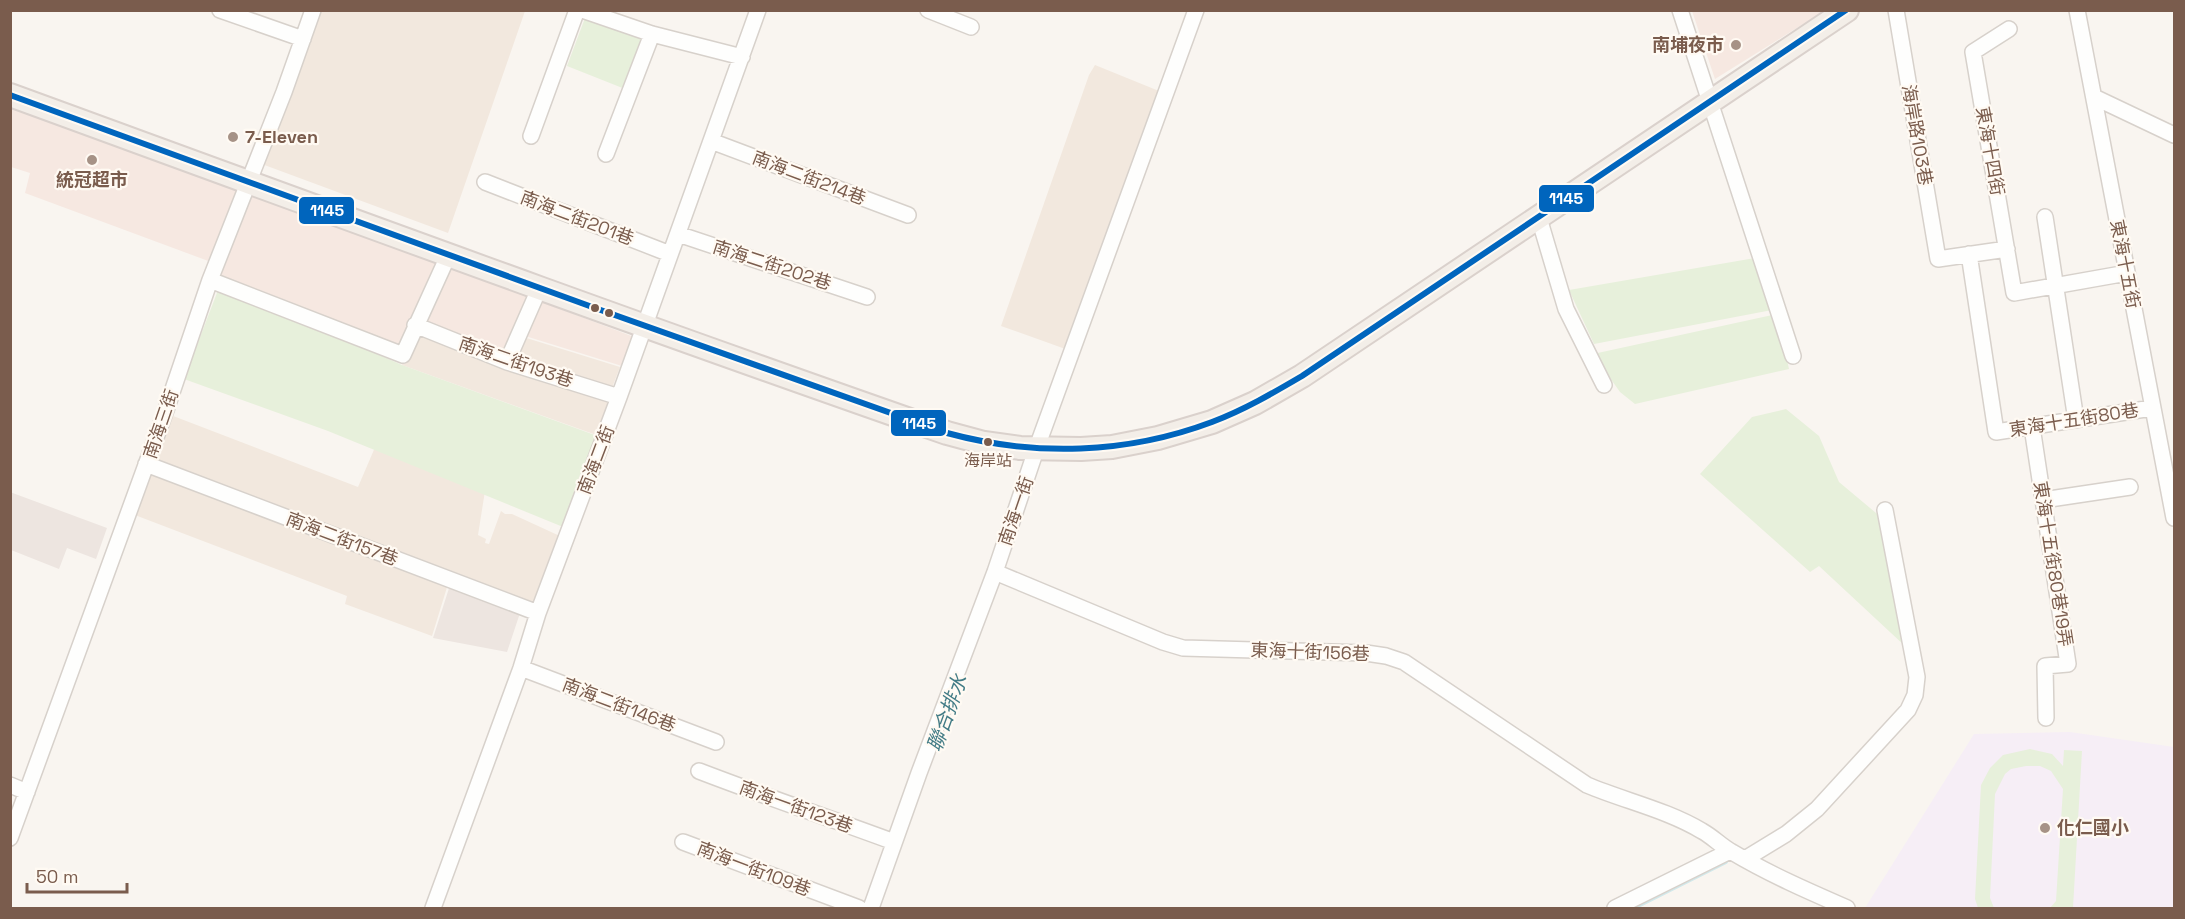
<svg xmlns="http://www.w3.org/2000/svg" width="2185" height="919" font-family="'Space Grotesk','Noto Sans TC',sans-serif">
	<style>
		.residential { fill: #f2e8de }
		.commercial { fill: #f6e8e1 }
		.industrial { fill: #ede5e0 }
		.education { fill: #f6eef6 }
		.green { fill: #e7f0db }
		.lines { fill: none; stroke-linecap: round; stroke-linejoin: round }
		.stream { stroke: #d0e8ea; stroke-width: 4 }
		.street-casing { stroke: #d7d1cb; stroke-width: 18 }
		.primary-casing { stroke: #dad1cc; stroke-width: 26 }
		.street { stroke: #fefefd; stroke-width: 15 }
		.primary { stroke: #f3eee8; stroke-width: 22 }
		.bus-1-casing { stroke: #fffaf3; stroke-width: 10 }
		.bus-1 { stroke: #0065bd; stroke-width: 6 }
		.poi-dot { fill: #a69286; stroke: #fffaf3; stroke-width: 2 }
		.bus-dot { fill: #7a5c4d; stroke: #fffaf3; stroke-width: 2 }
		.labels { text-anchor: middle; stroke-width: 4.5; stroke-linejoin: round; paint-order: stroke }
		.bus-label { font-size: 16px; fill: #7a5c4d; stroke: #fffaf3 }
		.poi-label { font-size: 18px; font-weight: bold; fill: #7a5c4d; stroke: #fffaf3; text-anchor: start }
		.street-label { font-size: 18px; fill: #7a5c4d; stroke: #fffaf3 }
		.water-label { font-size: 20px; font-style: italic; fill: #437c86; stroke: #fffaf3 }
		.line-badge { stroke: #fffaf3; stroke-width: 2 }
		.badge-label { font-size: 16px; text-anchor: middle; font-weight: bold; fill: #fff }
	</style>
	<rect width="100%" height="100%" fill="#f9f5f0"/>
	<!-- residential -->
	<path class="residential" d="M522 10 525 11 448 233 259 163 317 11Z
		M1095 65 1159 91 1071 351 1001 326 1089 75Z
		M417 329 613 398 599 436 402 365Z
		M520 336 620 367 610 393 510 362Z
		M168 414 358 487 376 445 485 491 478 535 486 539 485 543 489 544 501 511 505 514H512L562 537 536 607 153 462Z
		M149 467 448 584 432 636 345 604 347 596 127 512Z"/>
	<!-- commercial -->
	<path class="commercial" d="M1692 11V10L1824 11 1715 79Z
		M10 97 242 181 211 262 25 193 30 173 11 167Z
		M251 188 443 258 401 351 214 280Z
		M448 264 531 298 505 357 420 322Z
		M537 300 634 337 622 366 522 335Z"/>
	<!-- industrial -->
	<path class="industrial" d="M10 492 107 528 96 559 67 548 59 569 11 550Z
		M451 582 521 610 507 652 433 638Z"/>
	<!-- education -->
	<path class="education" d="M2070 732 2174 747V908H1865L1974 734Z"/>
	<!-- green -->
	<path class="green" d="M585 18 643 35 625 89 567 66Z
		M1755 258 1772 310 1594 344 1569 290Z
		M220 285 402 365 603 438 568 529 328 431 184 379Z
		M1777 314 1789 369 1635 404 1620 392 1593 354Z
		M1786 409 1819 436 1839 482 1882 518 1905 646 1819 566 1810 572 1700 474 1752 417Z
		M2030 749 2052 754 2063 766 2064 750 2082 751 2073 908H2050L2056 901 2063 789 2051 771 2040 766H2026L2011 769 2005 774 1995 794 1990 898 1994 908H1978L1975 899 1981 785 1990 768 2003 755Z"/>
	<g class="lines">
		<!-- stream -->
		<path class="stream" d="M1634 908 1726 862"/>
		<defs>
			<path id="street" d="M220 10 303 39
				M582 10 652 34 742 57
				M928 10 971 27
				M1680 10 1793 356
				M1896 10 1938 259 2007 249
				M2077 10 2174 518
				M2009 29 1973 52 2014 293 2127 273
				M2094 97 2174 135
				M531 136 577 10
				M711 141 908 215
				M606 154 652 34
				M485 182 670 254
				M2045 217 2076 420
				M1539 218 1566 309 1604 385
				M678 234 867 297
				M1969 254 1996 432 2152 408
				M210 280 403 355 448 256
				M415 325 507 362 619 397
				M507 362 539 289
				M2032 427 2068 664 2045 666 2046 718
				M146 464 538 613
				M2043 500 2130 487
				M995 572 1163 642 1183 648 1366 653 1386 656 1404 662 1587 785C1625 801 1667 810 1702 831 1713 837 1721 846 1732 852 1769 874 1808 891 1847 908
				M521 668 716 742
				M699 771C764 796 829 818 894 842
				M10 785 27 792
				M10 838 166 410 210 280 284 92 313 10
				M683 842 859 908
				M1745 859 1786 834 1817 809 1908 710 1915 695 1917 677 1885 510
				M433 908 521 668 538 613 619 397 758 10
				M871 908 919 773 995 572 1037 447 1196 10
				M1615 908 1730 851"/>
			<path id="primary" d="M10 95C322 209 634 324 947 433L984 443 1020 448 1081 449 1112 447 1158 438 1212 422 1255 403 1302 376 1847 10"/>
		</defs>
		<!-- street casing -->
		<use href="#street" class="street-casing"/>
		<!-- primary casing -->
		<use href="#primary" class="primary-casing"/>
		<!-- street -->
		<use href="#street" class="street"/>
		<!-- primary -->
		<use href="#primary" class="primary"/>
		<defs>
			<path id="bus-1" d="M10 95 595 308 947 433C1035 457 1127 454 1212 422 1244 410 1273 393 1302 376L1846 10"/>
		</defs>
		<!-- bus-1 casing -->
		<use href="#bus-1" class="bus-1-casing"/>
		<!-- bus-1 -->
		<use href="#bus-1" class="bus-1"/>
	</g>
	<!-- markers -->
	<g class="poi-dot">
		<circle cx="1736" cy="45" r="6"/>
		<circle cx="233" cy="137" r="6"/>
		<circle cx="92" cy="160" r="6"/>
		<circle cx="2045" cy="828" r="6"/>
	</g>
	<g class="bus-dot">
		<circle cx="595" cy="308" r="5"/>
		<circle cx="609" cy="313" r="5"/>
		<circle cx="988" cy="442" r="5"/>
	</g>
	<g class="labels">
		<!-- bus labels -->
		<g class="bus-label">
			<text x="988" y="466">海岸站</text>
		</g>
		<!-- poi labels -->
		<g class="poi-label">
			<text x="1724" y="51" text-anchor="end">南埔夜市</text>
			<text x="245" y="143">7-Eleven</text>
			<text x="92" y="186" text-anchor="middle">統冠超市</text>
			<text x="2057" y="834">化仁國小</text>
		</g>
		<!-- street labels -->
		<g class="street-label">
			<text transform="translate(1917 135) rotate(80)" y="6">海岸路103巷</text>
			<text transform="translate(1990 151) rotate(80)" y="6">東海十四街</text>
			<text transform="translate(809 178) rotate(21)" y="6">南海二街214巷</text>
			<text transform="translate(577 218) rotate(21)" y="6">南海二街201巷</text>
			<text transform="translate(2125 264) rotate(79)" y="6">東海十五街</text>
			<text transform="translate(772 265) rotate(18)" y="6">南海二街202巷</text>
			<text transform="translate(516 362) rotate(19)" y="6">南海二街193巷</text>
			<text transform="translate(2074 420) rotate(-9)" y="6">東海十五街80巷</text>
			<text transform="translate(161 424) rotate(-71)" y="6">南海三街</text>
			<text transform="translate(596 460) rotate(-69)" y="6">南海二街</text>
			<text transform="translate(1016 511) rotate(-71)" y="6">南海一街</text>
			<text transform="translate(342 539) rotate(21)" y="6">南海二街157巷</text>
			<text transform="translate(2053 564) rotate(81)" y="6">東海十五街80巷19弄</text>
			<text transform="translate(1310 652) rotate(2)" y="6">東海十街156巷</text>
			<text transform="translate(619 705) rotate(21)" y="6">南海二街146巷</text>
			<text transform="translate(796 807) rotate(20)" y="6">南海一街123巷</text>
			<text transform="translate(754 869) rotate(21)" y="6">南海一街109巷</text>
		</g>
		<!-- water labels -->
		<g class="water-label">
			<text transform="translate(947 713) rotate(-70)" y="7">聯合排水</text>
		</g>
	</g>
	<g class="line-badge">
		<rect x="1538" y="184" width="57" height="29" rx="6" fill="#0065bd"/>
		<rect x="298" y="196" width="57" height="29" rx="6" fill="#0065bd"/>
		<rect x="890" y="409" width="57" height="28" rx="6" fill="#0065bd"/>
	</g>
	<g class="badge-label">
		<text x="1566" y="204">1145</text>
		<text x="327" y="216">1145</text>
		<text x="919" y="429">1145</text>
	</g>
	<!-- border -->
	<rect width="2185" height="919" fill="none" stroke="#7a5c4d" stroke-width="24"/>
	<!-- scale -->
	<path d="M27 883v9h100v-9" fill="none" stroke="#7a5c4d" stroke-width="3"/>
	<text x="36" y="883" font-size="18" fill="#7a5c4d" stroke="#fffaf3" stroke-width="4.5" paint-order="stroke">50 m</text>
</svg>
